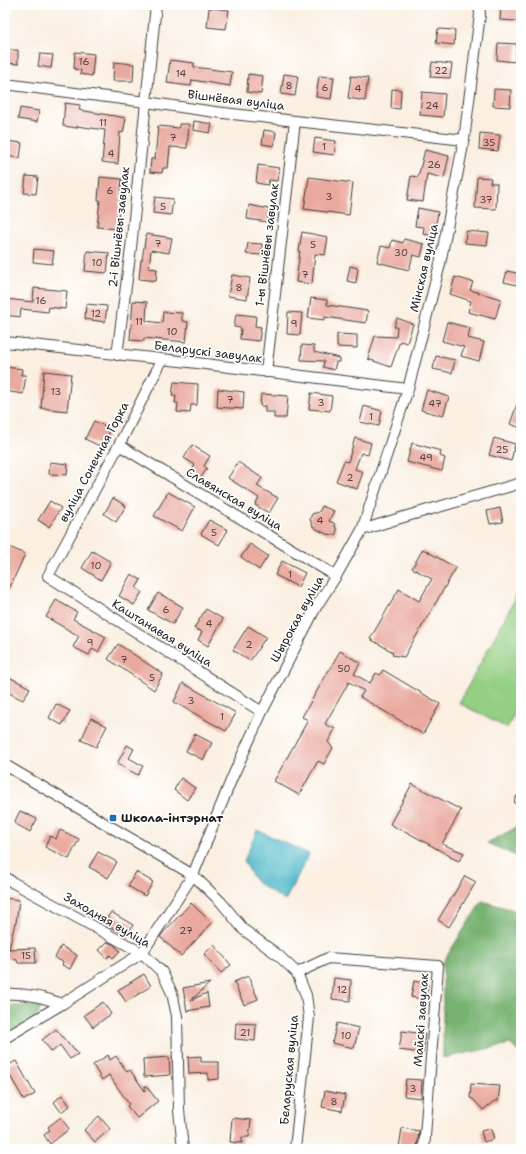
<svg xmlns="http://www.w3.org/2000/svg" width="526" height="1154" font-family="'Shantell Sans',sans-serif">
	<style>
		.green { fill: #94cf83; stroke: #587650 }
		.forest { fill: #77b271; stroke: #4a6746 }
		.water { fill: #4bb6c8; stroke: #346972 }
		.building { fill: #e9a99f }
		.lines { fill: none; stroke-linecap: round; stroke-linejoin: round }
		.minor-casing { stroke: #3d3c3a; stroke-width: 12 }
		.minor { stroke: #fff; stroke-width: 10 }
		.poi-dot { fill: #1f6fb2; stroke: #fff; stroke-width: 1.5 }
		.labels { text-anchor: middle; stroke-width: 3.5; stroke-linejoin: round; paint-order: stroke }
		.number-label { font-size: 10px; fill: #4f3f3d }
		.street-label { font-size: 12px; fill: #1c1c1c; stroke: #fff }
		.poi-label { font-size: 12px; font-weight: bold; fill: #1c1c1c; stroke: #fff; text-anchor: start }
	</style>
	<rect width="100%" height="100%" fill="#fff"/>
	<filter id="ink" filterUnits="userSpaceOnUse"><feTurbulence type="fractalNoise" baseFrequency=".025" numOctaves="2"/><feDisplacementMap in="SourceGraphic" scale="8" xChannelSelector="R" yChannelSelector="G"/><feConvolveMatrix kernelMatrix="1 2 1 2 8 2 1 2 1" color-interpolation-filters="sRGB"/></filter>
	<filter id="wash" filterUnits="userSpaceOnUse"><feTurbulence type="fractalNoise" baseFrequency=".012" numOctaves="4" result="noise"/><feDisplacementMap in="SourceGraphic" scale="16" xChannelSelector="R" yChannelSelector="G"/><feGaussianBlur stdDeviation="0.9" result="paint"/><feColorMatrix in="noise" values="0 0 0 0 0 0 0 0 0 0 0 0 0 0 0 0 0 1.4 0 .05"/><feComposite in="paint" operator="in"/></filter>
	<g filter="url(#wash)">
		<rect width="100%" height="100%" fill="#faefe1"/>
		<!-- green -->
		<path class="green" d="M521 588V701L507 728 459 703Z"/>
		<!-- forest -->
		<path class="forest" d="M521 825V858L487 843Z
			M482 901 521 912V1054L510 1044 443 1058V962Z
			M5 1005 41 1007 36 1019 5 1039Z"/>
		<!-- water -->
		<path class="water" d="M257 830 309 854 285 901 255 881 244 861Z"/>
		<g id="blocks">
			<!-- building -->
			<path class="building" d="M501 5H519L517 21 500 20Z
				M209 8 229 10 226 29 207 27Z
				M438 29 455 30 454 45 436 43Z
				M498 43 517 44 515 62 497 60Z
				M5 50H18V64L5 63Z
				M75 52 94 54 92 76 80 74 81 70 74 69Z
				M40 54 53 55 51 68 38 66Z
				M170 60 194 63V67L232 72 230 86 192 80 191 86 167 83Z
				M114 62 134 64 133 81H113Z
				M432 62 452 64 450 78 430 77Z
				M248 74 263 76 261 94 247 92Z
				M284 74 298 76 295 96 281 94Z
				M319 76 334 77 331 99 316 97Z
				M351 76 368 78 365 101 348 98Z
				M392 89 401 90 400 109 391 108Z
				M494 89 511 90 510 107 493 106Z
				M422 92 445 94 443 117 420 115Z
				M65 103 80 105 79 110 126 118 123 133 120 132 118 164 102 162 105 130 77 126V128L63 126Z
				M20 108 39 111 37 122 18 119Z
				M194 121 212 124 210 133 193 130Z
				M179 124H189L187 148 170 147 168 168H163L162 173 150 172 151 159H155L158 126 179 128Z
				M264 130 276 132 274 146 262 144Z
				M480 133 500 135 498 151 479 149Z
				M315 138 336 141 334 155 313 152Z
				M6 141 22 143 20 158 5 156Z
				M425 150 449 156 444 178 427 174 423 202 407 200 411 176 418 177Z
				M258 165 279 168 277 181 269 180 268 185 256 183Z
				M26 176 38 177 36 194 24 193Z
				M100 177 122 179 117 229 97 227 100 200H98Z
				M309 177 353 183 349 215 304 209Z
				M477 177 491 178 490 183H497L496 209 475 208Z
				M155 197 173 199 171 215 153 213Z
				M249 205 269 209 267 222 247 219Z
				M418 208 438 212 434 236 423 234 424 227 415 226Z
				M466 231 489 233 487 245 465 243Z
				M302 232 328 237 325 255 315 254 312 284 296 282 300 251H299Z
				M146 234 172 238 169 253 151 250 149 268 157 269 156 281 139 279 141 260H142Z
				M404 239 424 244 421 257 413 255 409 270 377 262 381 246 390 248 392 240 403 243Z
				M248 243 262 244V255L246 254Z
				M34 249 54 251 52 264 33 262Z
				M87 251 109 253 107 273 85 271Z
				M350 266 358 268 356 283 347 281Z
				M507 271 521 274V286L504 282Z
				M232 275 250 278 247 299 228 296Z
				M455 277 473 282 470 290 501 299 495 319 468 312 471 301 450 294Z
				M34 288 67 291 65 309 49 307 48 312 21 309 20 317 5 315V299L33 302Z
				M311 298 327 300V305L368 311 366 323 325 317V320L308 318Z
				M133 301 147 302 146 321 162 323 163 312 182 313V321L188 322 186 342 144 338V341L130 340Z
				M86 304 107 306 105 322 85 319Z
				M288 312 302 313 300 335 287 334Z
				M236 314 256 316 255 326 261 327 259 341 240 339 241 328 234 327Z
				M397 318 413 324 407 343 400 341 391 367 368 359 375 336 396 337 397 327H394Z
				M447 322 470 328 468 338 484 342 479 361 461 356 464 347 442 341Z
				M337 334 357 335V348L337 347Z
				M302 345 314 346V352L339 358V362H336L334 370 323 367 324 361 301 360Z
				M436 356 455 360 452 373 433 369Z
				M5 367 22 369 21 375H26L23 394 5 391Z
				M44 371 71 374 67 411 41 408Z
				M174 382 198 384 197 405H191L190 413 177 412 178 403H175L176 396H172Z
				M218 389 244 392 243 409 217 407Z
				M427 390 449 397 443 416 421 410Z
				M311 393 332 396 330 411 309 409Z
				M261 394 288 396 286 418H274V412H265V406H260Z
				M520 396H521V428L510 424Z
				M364 406 382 411 379 426 360 422Z
				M94 421 111 429 102 447 85 439Z
				M355 438 371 443 368 455 361 453 355 469 363 472 357 489 336 481 344 461 348 462Z
				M494 438 515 444 511 461 489 455Z
				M412 443 441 451 440 456 445 458 442 471 407 462Z
				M192 445 210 456 204 466 207 468 200 479 190 473 195 465 184 458Z
				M50 462 68 464 67 475 49 474Z
				M238 462 262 478 257 486 278 498 269 513 255 505 259 498 228 478Z
				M168 492 195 507 182 531 154 516Z
				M113 498 126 506 116 522 104 514Z
				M50 501 61 508 49 527 38 520Z
				M322 506 334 511 329 521 334 523 337 531 335 535 326 534 313 527 310 519 312 514 319 512Z
				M500 508 503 522 490 524 487 511Z
				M209 520 228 530 219 545 201 534Z
				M250 544 268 556 259 570 241 557Z
				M5 545 25 554 5 598Z
				M423 549 456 568 404 657 392 655 393 652 370 639 399 589 419 601 432 579 412 568Z
				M92 551 111 562 101 580 82 568Z
				M282 561 305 573 298 587 275 575Z
				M131 574 141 580 136 588 142 592 134 605 119 596Z
				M158 593 183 607 173 624 148 610Z
				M56 600 77 612 73 619 106 637 98 652 92 649 89 655 73 647 79 636 46 617Z
				M206 609 223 619 208 646 198 640 202 632 194 628Z
				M248 626 266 637 250 661 233 650Z
				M118 644 163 674 154 690 108 659Z
				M340 651 360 663 354 674 370 683 376 673 380 675 383 670 440 704 423 734 360 697 364 691 349 682 325 724 335 729 328 742 333 748 324 764 318 761 299 795 274 781 308 720 302 717Z
				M11 678 30 688 23 700 5 691V689Z
				M183 683 236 713 226 731 174 702Z
				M56 704 70 711 62 725 49 718Z
				M91 718 107 726 96 747 81 740Z
				M195 734 212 743 203 760 186 751Z
				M127 745 134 749 129 758 143 766 138 775 117 764Z
				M181 778 195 788 187 800 174 790Z
				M412 784 461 810 442 844 464 853 459 861 450 857V856L403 830 402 831 390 824Z
				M20 811 37 819 30 832 14 823Z
				M60 830 79 839 69 859 45 847 50 836 56 839Z
				M98 852 117 862 108 878 89 867Z
				M136 872 153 882 145 896 128 886Z
				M465 876 476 882 449 927 438 920Z
				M5 898 19 900 16 923H15L9 949 35 948 36 963H18L17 960 5 957Z
				M191 903 212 923 181 956 160 937 163 933Z
				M111 912 133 925 127 936 104 923Z
				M107 942 113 944 120 951 113 958 110 955 107 958 99 950Z
				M214 945 231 965 221 973 204 954Z
				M61 946 77 955 70 969 62 965 63 962 55 958Z
				M144 974 151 986 126 1002 118 990Z
				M248 976 258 999 244 1005 234 982Z
				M334 978 351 980 350 1001 332 999Z
				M414 981 428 984 426 1000 411 997Z
				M210 983 191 1000 207 993 209 1007 187 1011 183 988Z
				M103 1002 111 1014 93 1027 84 1015Z
				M236 1023 256 1024 255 1041 235 1039Z
				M337 1023 359 1028 354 1048 332 1043Z
				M56 1029 70 1046 71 1045 78 1054 70 1059 60 1045 52 1052 42 1040Z
				M402 1031 425 1034 423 1053 399 1050Z
				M108 1055 110 1060 116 1056 127 1072 130 1070 145 1091V1085L158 1101 137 1118 127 1106 129 1104 109 1075 102 1080 93 1065Z
				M201 1056V1062H219V1079L208 1080V1073L189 1074 188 1057Z
				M169 1057 170 1075 144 1077 143 1059Z
				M16 1061 35 1094 24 1100 5 1067Z
				M406 1079 422 1080 421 1098 404 1096Z
				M471 1084 500 1086 498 1101H494L483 1110 473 1099 470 1098Z
				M325 1091 345 1095 342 1111 322 1107Z
				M62 1095 70 1106 61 1112 54 1102Z
				M99 1116 110 1129 95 1142 84 1130Z
				M61 1117 69 1129 50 1144 44 1135 50 1130 48 1127Z
				M232 1118 251 1120 249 1137H242V1143L230 1142Z
				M402 1128 419 1131 417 1149 399 1148Z
				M491 1129 494 1139 484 1142 481 1131Z"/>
		</g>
	</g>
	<g filter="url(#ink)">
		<use href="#blocks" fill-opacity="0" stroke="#3d3c3a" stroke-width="1"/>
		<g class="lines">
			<defs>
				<path id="minor" d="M5 84 146 102 215 112 464 140
					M5 342 189 362 408 389
					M117 355 131 248 156 5
					M162 360 119 445 48 576 262 712
					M266 372 295 121
					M119 445 336 576
					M362 530 408 389 440 264 464 140 480 14 479 5
					M5 765 193 875 221 902 244 930 278 955 297 973 306 995 309 1017 295 1149
					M520 801 521 800
					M5 877 12 882 142 953 162 972 172 993 177 1016 179 1110 183 1149
					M297 973 328 958 438 966 424 1149
					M5 994C25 993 43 997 62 1004
					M5 1038 62 1004 142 953 193 875 232 778 262 712 316 607 336 576 362 530 397 519 521 483"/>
			</defs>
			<!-- minor casing -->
			<use href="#minor" class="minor-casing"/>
			<!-- minor -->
			<use href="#minor" class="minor"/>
		</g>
	</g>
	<!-- markers -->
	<rect class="poi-dot" x="109" y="814" width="8" height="8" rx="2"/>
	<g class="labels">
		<!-- number labels -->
		<g class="number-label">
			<text x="84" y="65">16</text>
			<text x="441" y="74">22</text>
			<text x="181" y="77">14</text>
			<text x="289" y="89">8</text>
			<text x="325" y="91">6</text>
			<text x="358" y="92">4</text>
			<text x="432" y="109">24</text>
			<text x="103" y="126">11</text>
			<text x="173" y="141">7</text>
			<text x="489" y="146">35</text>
			<text x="324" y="150">1</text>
			<text x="111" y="157">4</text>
			<text x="434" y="168">26</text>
			<text x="110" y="194">6</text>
			<text x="329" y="200">3</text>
			<text x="486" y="203">37</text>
			<text x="163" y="210">5</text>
			<text x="158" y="247">7</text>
			<text x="313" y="248">5</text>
			<text x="401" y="256">30</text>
			<text x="97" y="266">10</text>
			<text x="305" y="278">7</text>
			<text x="239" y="291">8</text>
			<text x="41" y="304">16</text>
			<text x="96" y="317">12</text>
			<text x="139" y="325">11</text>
			<text x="294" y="327">9</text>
			<text x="172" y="335">10</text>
			<text x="56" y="395">13</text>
			<text x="230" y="403">7</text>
			<text x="321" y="406">3</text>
			<text x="435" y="407">47</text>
			<text x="371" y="420">1</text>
			<text x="502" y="453">25</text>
			<text x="426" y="461">49</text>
			<text x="350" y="481">2</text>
			<text x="320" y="524">4</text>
			<text x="214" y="536">5</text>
			<text x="96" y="569">10</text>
			<text x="290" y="578">1</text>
			<text x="166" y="613">6</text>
			<text x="209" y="627">4</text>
			<text x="90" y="646">9</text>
			<text x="249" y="648">2</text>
			<text x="124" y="663">7</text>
			<text x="344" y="672">50</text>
			<text x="152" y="681">5</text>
			<text x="191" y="704">3</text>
			<text x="222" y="720">1</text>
			<text x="186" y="934">27</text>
			<text x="26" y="959">15</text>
			<text x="342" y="993">12</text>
			<text x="245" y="1036">21</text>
			<text x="346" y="1039">10</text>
			<text x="413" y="1092">3</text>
			<text x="334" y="1105">8</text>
		</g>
		<!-- street labels -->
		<g class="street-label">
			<text transform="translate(236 100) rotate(7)" y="4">Вішнёвая вуліца</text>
			<text transform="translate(119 227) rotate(-84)" y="4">2-і Вішнёвы завулак</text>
			<text transform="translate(267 245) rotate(-83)" y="4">1-ы Вішнёвы завулак</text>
			<text transform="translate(424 268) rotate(-77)" y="4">Мінская вуліца</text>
			<text transform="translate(208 352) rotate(7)" y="4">Беларускі завулак</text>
			<text transform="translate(94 462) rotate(-62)" y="4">вуліца Сонечная Горка</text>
			<text transform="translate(234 499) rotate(31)" y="4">Славянская вуліца</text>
			<text transform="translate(297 619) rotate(-61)" y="4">Шырокая вуліца</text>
			<text transform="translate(162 633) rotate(32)" y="4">Каштанавая вуліца</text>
			<text transform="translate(107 920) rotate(30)" y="4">Заходняя вуліца</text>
			<text transform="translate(421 1020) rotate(-86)" y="4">Майскі завулак</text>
			<text transform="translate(289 1070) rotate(-85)" y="4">Беларуская вуліца</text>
		</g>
		<!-- poi labels -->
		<g class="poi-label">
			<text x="121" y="822">Школа-інтэрнат</text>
		</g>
	</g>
	<!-- margin -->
	<rect width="526" height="1154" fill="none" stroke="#fff" stroke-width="20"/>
</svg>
